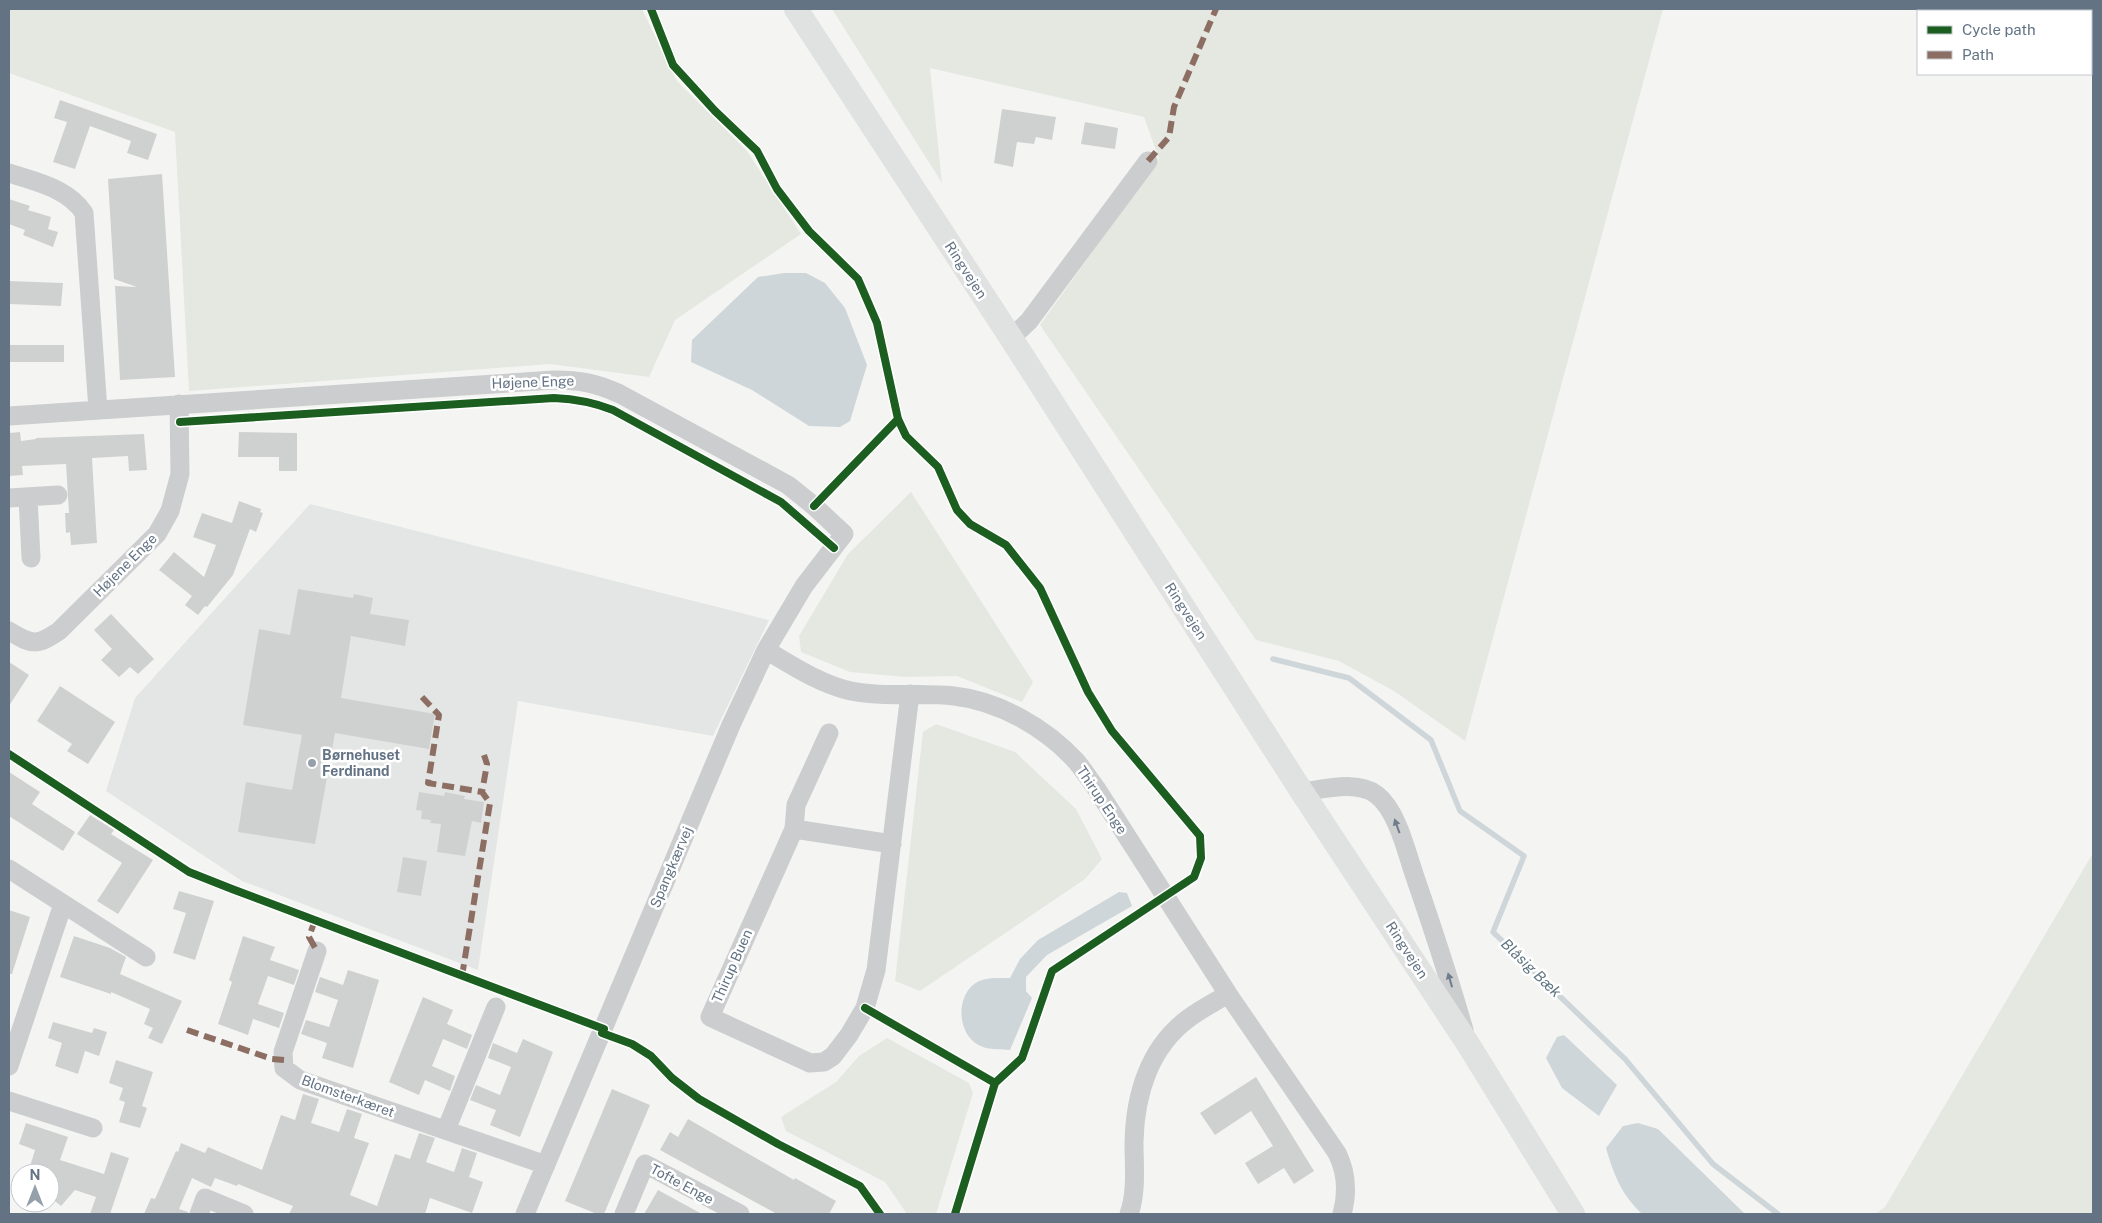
<svg xmlns="http://www.w3.org/2000/svg" width="2102" height="1223" font-family="'Public Sans',sans-serif">
	<style>
		.built { fill: #e4e6e5 }
		.green { fill: #e4e8e1 }
		.water { fill: #ced6d9 }
		.lines { fill: none; stroke-linecap: round; stroke-linejoin: round }
		.stream { stroke: #ced6d9; stroke-width: 5.5 }
		.building { fill: #cfd1d1 }
		.minor { stroke: #cccdce; stroke-width: 19 }
		.major { stroke: #e0e1e1; stroke-width: 24 }
		.quiet { stroke: #8d6e63; stroke-width: 6; stroke-dasharray: 12 6; stroke-linecap: butt }
		.cycleway-casing { stroke: #fff; stroke-width: 11 }
		.cycleway { stroke: #1b5e20; stroke-width: 8 }
		.oneway { fill: #6e7c8b }
		.poi-dot { fill: #96a0ab; stroke: #fff; stroke-width: 2 }
		.labels { text-anchor: middle; stroke-width: 5; stroke-linejoin: round; paint-order: stroke }
		.street-label { font-size: 14px; fill: #637384; stroke: #fff }
		.poi-label { font-size: 14px; font-weight: bold; fill: #637384; stroke: #fff; text-anchor: start }
		.water-label { font-size: 15px; font-style: italic; fill: #5f7581; stroke: #fff }
	</style>
	<rect width="100%" height="100%" fill="#f4f5f3"/>
	<!-- built -->
	<path class="built" d="M310 504 769 620 713 736 518 701 478 970 242 881 106 791 135 698Z"/>
	<!-- green -->
	<path class="green" d="M9 9H642L677 81 747 151 801 234 675 320 649 377 550 364 189 391 175 132 9 73Z
		M832 9H1663L1465 741 1394 691 1339 661 1256 640 1040 325 1159 159 1144 117 930 68 942 183Z
		M911 492 1033 682 1022 702 957 676 906 677 850 672 801 652 799 636 848 554Z
		M936 724 1015 752 1076 809 1102 859 1085 879 920 991 895 981 923 732Z
		M2093 853V1214H1875L1885 1207Z
		M887 1038 969 1083 973 1093 936 1214H907L885 1182 786 1131 781 1117 836 1082 859 1056Z"/>
	<!-- water -->
	<path class="water" d="M784 273H806L825 283 845 308 867 365 850 421 840 427 809 426 752 390 691 362 692 340 758 277Z
		M1119 892 1127 893 1132 906 1047 955 1026 977V991L1032 998 1010 1050C1002 1049 991 1050 983 1047 956 1038 954 993 979 981 988 977 1001 978 1010 978L1020 959 1038 940Z
		M1564 1035 1617 1085 1599 1116 1562 1088 1546 1058 1557 1037Z
		M1638 1123 1658 1129 1745 1214H1642C1621 1194 1614 1175 1606 1148L1623 1126Z"/>
	<g class="lines">
		<!-- stream -->
		<path class="stream" d="M1273 659 1349 678 1431 740 1460 811 1524 856 1493 932 1625 1059 1713 1164 1778 1214"/>
	</g>
	<!-- building -->
	<path class="building" d="M60 100 157 134 148 160 127 153 131 141 90 126 75 169 53 162 67 122 54 118Z
		M1002 109 1056 117 1052 140 1036 137 1034 144 1017 142 1013 167 994 163Z
		M1085 122 1118 128 1115 149 1081 144Z
		M162 174 175 377 120 380 115 286 137 287 114 279 108 179Z
		M9 199 30 206 28 210 51 217 48 229 58 232 53 247 23 235 25 230 9 224Z
		M9 281 63 283 61 306 9 304Z
		M9 345H64V362H9Z
		M20 432 21 441 36 439V438L144 434 147 470 129 471 128 456 92 458 97 543 71 545 70 532 66 533 65 513H69L66 464 22 466 23 475 9 476V433Z
		M239 432 297 433V471H279V457H238Z
		M239 501 261 509 260 512 263 513 256 532 250 529 233 575 207 607 205 606 198 615 185 605 192 596 159 570 174 552 204 577 216 545 193 537 202 513 232 523Z
		M298 589 353 598 354 594 373 598 370 614 409 620 405 646 351 636 341 698 435 714 429 749 335 733 315 844 238 832 246 782 292 790 302 735 243 725 259 629 290 635Z
		M111 614 154 659 138 674 130 667 119 677 101 660 112 649 94 630Z
		M9 662 29 675 9 706Z
		M60 686 115 722 88 764 67 751 72 744 37 721Z
		M9 772 40 792 32 804 75 832 63 851 9 816Z
		M419 792 444 796 445 792 465 796 464 799 484 802 481 823 472 821 465 856 437 852 441 824 430 823 431 820 421 819 422 811 416 810Z
		M90 815 114 830 111 834 153 860 118 914 97 901 122 863 77 834Z
		M403 857 427 861 421 896 397 892Z
		M179 891 214 901 195 960 173 953 186 913 173 909Z
		M9 910 30 917 12 974H9Z
		M74 936 110 948 126 957 120 974 182 1001 162 1044 148 1038 153 1028 144 1024 150 1009 111 992V994L60 977Z
		M243 936 275 947 270 960 299 970 294 985 268 976 258 1004 284 1013 279 1028 253 1019 248 1035 218 1024 232 982 229 980Z
		M348 970 379 980 353 1068 322 1058 327 1043 301 1034 306 1020 329 1027 338 1000 315 992 320 977 343 985Z
		M423 997 453 1010 447 1024 472 1035 467 1049 443 1039 432 1066 455 1076 450 1091 425 1080 419 1095 389 1082Z
		M53 1022 92 1033 94 1028 107 1032 99 1056 85 1051 78 1074 55 1066 62 1043 48 1038Z
		M523 1039 553 1052 520 1137 490 1125 496 1110 470 1100 476 1085 500 1095 511 1067 488 1058 493 1043 517 1053Z
		M116 1060 153 1072 142 1106 147 1108 140 1128 119 1122 125 1102 119 1100 123 1088 109 1083Z
		M1256 1077 1314 1171 1294 1184 1284 1168 1258 1184 1245 1163 1273 1146 1251 1111 1215 1135 1200 1113Z
		M612 1089 650 1105 604 1214H597L565 1201Z
		M303 1094 319 1099 311 1123 339 1132 347 1109 362 1114 354 1138 369 1143 350 1195 377 1206 395 1154 410 1159 419 1133 435 1138 426 1162 454 1172 462 1148 477 1153 469 1177 483 1182 472 1213 430 1198 425 1214H289L293 1206 238 1184 237 1186 215 1178 211 1187 192 1178 179 1209 188 1212V1214H144L151 1198 155 1199 176 1151 178 1152 181 1143 205 1153 208 1147 262 1170 281 1115 295 1120Z
		M688 1119 794 1180 795 1178 836 1201 829 1214H777L660 1150 670 1132 678 1137Z
		M26 1123 68 1137 60 1160 104 1174 111 1152 129 1158 110 1214H90L96 1197 75 1190 61 1206 50 1197V1173H28L35 1150 19 1144Z
		M658 1190 702 1214H644Z"/>
	<g class="lines">
		<!-- minor -->
		<path class="minor" d="M9 173C36 182 68 188 84 213L98 410
			M1011 338 1029 321 1148 161
			M9 416 554 380C580 380 596 383 620 394L788 485 814 506 844 534 804 586 766 650 731 725 525 1214
			M28 497 31 558
			M9 498 58 495
			M9 631C32 645 37 646 59 631L157 534 170 511 180 474 179 404
			M766 650C793 666 820 684 851 691 885 698 920 692 954 696 999 701 1046 728 1076 761 1083 769 1089 779 1096 788L1228 994 1337 1153C1347 1173 1348 1192 1342 1214
			M1302 792C1324 789 1358 780 1377 795 1397 811 1406 850 1414 874 1432 926 1449 978 1464 1030
			M794 829 796 805 829 733
			M892 844 794 829 710 1017 810 1063 824 1062 833 1056 849 1035 865 1008 876 970 910 694
			M9 869 146 957
			M317 951 283 1052 284 1068 300 1080 546 1165
			M9 1066 63 904
			M9 1101 93 1128
			M446 1130 496 1007
			M199 1214 205 1198 244 1214
			M624 1214 645 1164 740 1214
			M1129 1214C1137 1192 1134 1166 1134 1142 1135 1095 1149 1047 1189 1018 1201 1009 1215 1002 1228 994"/>
		<!-- major -->
		<path class="major" d="M796 9 1011 338 1302 792 1468 1044 1573 1214"/>
		<!-- quiet -->
		<path class="quiet" d="M1148 161 1169 137 1174 107 1216 9
			M422 697 439 715 428 783 482 792
			M315 920 309 937 317 951
			M462 976 490 803 482 792 487 764 484 755
			M187 1030 272 1059 284 1060"/>
		<defs>
			<path id="cycleway" d="M651 9 673 65 715 111 757 151 777 189 809 231 858 279 877 323 898 419 906 436 938 467 957 510 970 524 1006 545 1040 588 1088 692 1112 731 1200 836 1201 858 1194 877 1052 971 1022 1058 995 1083
				M180 422 554 398C576 399 593 402 613 410L781 502 834 548
				M814 506 898 419
				M9 754 189 872 232 889 604 1029
				M865 1008 995 1083 955 1214
				M602 1033 632 1044 651 1056 672 1078 699 1099 778 1144 860 1186 880 1214"/>
		</defs>
		<!-- cycleway casing -->
		<use href="#cycleway" class="cycleway-casing"/>
		<!-- cycleway -->
		<use href="#cycleway" class="cycleway"/>
	</g>
	<!-- one-way arrows -->
	<defs><path id="oneway-solid" d="M-6-.8H1V-3.2L6.5 0L1 3.2V.8H-6Z" transform="scale(1.25)"/></defs>
	<g class="oneway">
		<use href="#oneway-solid" transform="translate(1397 826) rotate(-110)"/>
		<use href="#oneway-solid" transform="translate(1450 980) rotate(-106)"/>
	</g>
	<!-- markers -->
	<circle class="poi-dot" cx="312" cy="763" r="5"/>
	<g class="labels">
		<!-- street labels -->
		<g class="street-label">
			<text transform="translate(966 270) rotate(57)" y="5">Ringvejen</text>
			<text transform="translate(533 382) rotate(-2)" y="5">Højene Enge</text>
			<text transform="translate(125 565) rotate(-45)" y="5">Højene Enge</text>
			<text transform="translate(1186 611) rotate(57)" y="5">Ringvejen</text>
			<text transform="translate(1102 800) rotate(56)" y="5">Thirup Enge</text>
			<text transform="translate(671 867) rotate(-67)" y="5">Spangkærvej</text>
			<text transform="translate(1407 950) rotate(57)" y="5">Ringvejen</text>
			<text transform="translate(732 966) rotate(-66)" y="5">Thirup Buen</text>
			<text transform="translate(348 1096) rotate(20)" y="5">Blomsterkæret</text>
			<text transform="translate(682 1184) rotate(28)" y="5">Tofte Enge</text>
		</g>
		<!-- poi labels -->
		<g class="poi-label">
			<text x="322" y="760">Børnehuset<tspan x="322" dy="16">Ferdinand</tspan></text>
		</g>
		<!-- water labels -->
		<g class="water-label">
			<text transform="translate(1531 968) rotate(44)" y="5">Blåsig Bæk</text>
		</g>
	</g>
	<!-- border -->
	<rect width="2102" height="1223" fill="none" stroke="#637384" stroke-width="20"/>
	<!-- legend -->
	<rect x="1917" y="10" width="175" height="65" fill="#ffffff" stroke="#c1c7ce"/>
	<rect x="1927" y="26" width="25" height="8" fill="#1b5e20" stroke="#c1c7ce"/>
	<text x="1962" y="35" font-size="15" fill="#637384">Cycle path</text>
	<rect x="1927" y="51" width="25" height="8" fill="#8d6e63" stroke="#c1c7ce"/>
	<text x="1962" y="60" font-size="15" fill="#637384">Path</text>
	<!-- north arrow -->
	<g transform="translate(35 1188)"><circle r="24" fill="#ffffff" stroke="#c1c7ce"/>
	<path d="M0-4L9 19L0 12L-9 19Z" fill="#96a0ab"/>
	<text y="-8" font-size="14" font-weight="bold" text-anchor="middle" fill="#637384">N</text>
	</g>
</svg>
